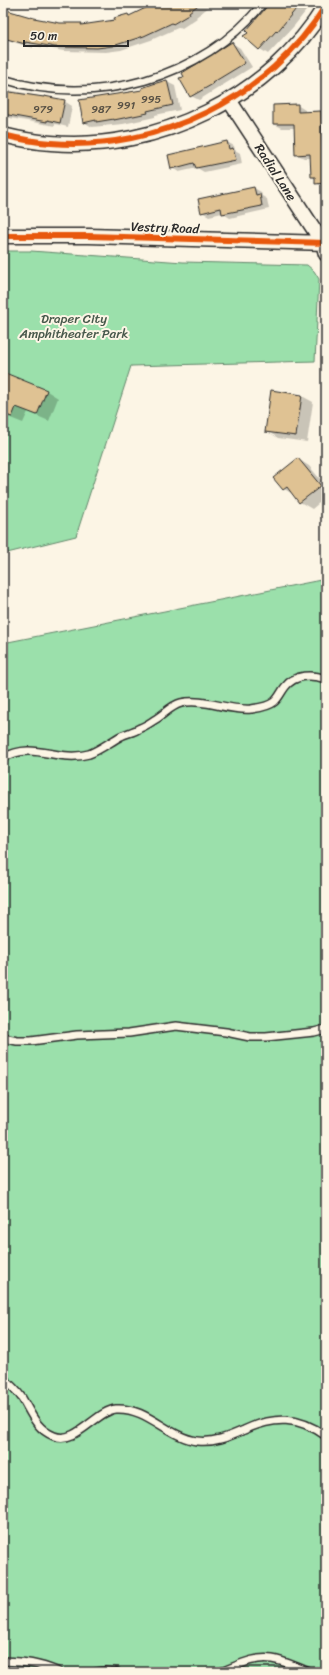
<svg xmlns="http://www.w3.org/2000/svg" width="329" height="1675" font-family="Sriracha,sans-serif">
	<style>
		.green { fill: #9be0ab; stroke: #63866b }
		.shadow { fill: #0003 }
		.building { fill: #dfc293; stroke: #2b2b2b }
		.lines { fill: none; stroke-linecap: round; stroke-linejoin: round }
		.service-casing { stroke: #2b2b2b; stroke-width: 10 }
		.minor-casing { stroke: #2b2b2b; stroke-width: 17 }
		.service { stroke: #fcf5e5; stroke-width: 7 }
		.minor { stroke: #fcf5e5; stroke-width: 14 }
		.cycleway-casing { stroke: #fcf5e5; stroke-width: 8 }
		.cycleway { stroke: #e8590c; stroke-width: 6 }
		.labels { text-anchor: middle; stroke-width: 4; stroke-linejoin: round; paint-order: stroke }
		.number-label { font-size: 11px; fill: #585145 }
		.street-label { font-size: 13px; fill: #2b2b2b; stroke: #fcf5e5 }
		.park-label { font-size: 13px; fill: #47584b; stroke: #fcf5e5 }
	</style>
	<rect width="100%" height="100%" fill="#fcf5e5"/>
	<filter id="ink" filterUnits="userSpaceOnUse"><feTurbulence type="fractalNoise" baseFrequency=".025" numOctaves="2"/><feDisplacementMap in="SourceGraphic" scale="8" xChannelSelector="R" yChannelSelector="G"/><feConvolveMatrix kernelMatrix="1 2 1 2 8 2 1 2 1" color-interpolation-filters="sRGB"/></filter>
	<g filter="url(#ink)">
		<!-- green -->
		<path class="green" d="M3 251H31L183 262 307 265 314 271 319 279 315 361 131 366 76 536 3 554Z
			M326 579V1672H3V643Z"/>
		<!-- shadow -->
		<path class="shadow" d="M159 3H214L196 17 197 18 182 28 180 27 151 40 121 50 106 52 64 51 33 46V48L14 42 3 35V9L34 19 60 24H81L85 25 116 21 128 15 130 16Z
			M272 3H305L309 7 294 26 268 54 260 49 249 33Z
			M232 43 240 48 252 67 199 100 191 96 186 77Z
			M167 82 175 86 180 110 155 115V117L123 124 92 127 84 122 144 91Z
			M3 89 64 101 72 106 68 127 55 124V126L10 118 3 114Z
			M297 105 305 110V113L320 112 326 115V188L316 183V179L312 177 311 158H304L296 154 295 128H282L274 124Z
			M227 142 234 146 235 150 240 153 242 164 204 172 197 168 179 172 172 168Z
			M254 188 261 192 262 196 267 199 269 209 230 218 222 213 209 216 202 212Z
			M3 373 47 391 58 398 49 421 28 412 23 423 3 415Z
			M302 396 313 402 307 442 278 438 267 431Z
			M298 459 309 466 326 486V497L312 509 300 502 295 495 284 489Z"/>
		<!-- building -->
		<path class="building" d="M156 3H201L189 12 190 14 173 24 172 23 144 36 113 46 97 48 55 47 25 42V44L3 38V9L34 18 60 23H82L81 25 115 20 114 18 128 14 129 16Z
			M270 3H301L277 32 276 31 259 50 243 36 248 33 246 31Z
			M232 42 245 63 212 83 213 84 190 97 179 78 184 77 182 73Z
			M167 80 173 105 147 111 148 113 114 120V119L96 122V120L83 123 79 100 142 90V88L153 84Z
			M3 91 44 97V96L65 100 60 123 47 120V122L3 114Z
			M298 104V112L321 111 323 163H326V183L315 184V177H311L310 154 295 155 294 124H273V105Z
			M227 141 229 149 233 148 236 160 196 168 194 163 171 169 168 155Z
			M254 187 256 195 260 194 262 206 222 214 221 208 201 213 198 199Z
			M3 372 47 390 37 415 16 407 12 417 3 414Z
			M271 390 302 395 296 436 265 432Z
			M298 458 321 486 299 503 287 487 283 490 273 478Z"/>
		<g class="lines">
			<defs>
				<path id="service" d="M3 79C94 108 203 79 263 3
					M3 758C35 740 56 763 89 754 100 750 110 742 121 736 127 733 134 732 140 728 146 726 151 722 156 719 164 714 172 705 181 703 204 698 228 711 251 709 258 708 268 707 274 702 279 698 281 692 285 687 295 674 312 674 326 679
					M3 1038 17 1041H31L77 1035 129 1033 176 1026 226 1032 250 1037H266L314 1032 326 1029
					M3 1378C9 1383 17 1391 22 1398 31 1413 36 1429 54 1436 76 1445 96 1411 116 1409 147 1407 168 1437 197 1441 214 1443 228 1437 244 1430 274 1416 299 1416 326 1436
					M3 1661C26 1662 37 1663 59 1672
					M97 1672 105 1671 117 1672
					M221 1672C237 1666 254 1656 272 1659 285 1661 298 1668 310 1672"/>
				<path id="minor" d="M229 100 323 243 326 254
					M3 135C19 139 35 142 51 143 158 152 270 97 326 5
					M3 236H89L326 243"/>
			</defs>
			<!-- service casing -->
			<use href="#service" class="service-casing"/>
			<!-- minor casing -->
			<use href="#minor" class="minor-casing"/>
			<!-- service -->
			<use href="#service" class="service"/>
			<!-- minor -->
			<use href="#minor" class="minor"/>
			<defs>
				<path id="cycleway" d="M3 135C19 139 35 142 51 143 158 152 270 97 326 5
					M3 236H89L326 243"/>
			</defs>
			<!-- cycleway casing -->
			<use href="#cycleway" class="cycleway-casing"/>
			<!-- cycleway -->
			<use href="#cycleway" class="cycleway"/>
		</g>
	</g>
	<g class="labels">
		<!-- number labels -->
		<g class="number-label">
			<text x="151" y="103">995</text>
			<text x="126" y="109">991</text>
			<text x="43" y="113">979</text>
			<text x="101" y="113">987</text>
		</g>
		<!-- street labels -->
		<g class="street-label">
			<text transform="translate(276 172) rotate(57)" y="5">Radial Lane</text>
			<text transform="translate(165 227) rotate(2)" y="5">Vestry Road</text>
		</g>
		<!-- park labels -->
		<g class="park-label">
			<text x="74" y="323">Draper City<tspan x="74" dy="15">Amphitheater Park</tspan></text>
		</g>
	</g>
	<!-- margin -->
	<rect width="329" height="1675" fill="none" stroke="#fcf5e5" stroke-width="16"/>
	<rect x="8" y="8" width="313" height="1659" fill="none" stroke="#2b2b2b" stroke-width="1.5" filter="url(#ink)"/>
	<!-- scale -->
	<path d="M24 40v6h104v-6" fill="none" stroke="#2b2b2b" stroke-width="2"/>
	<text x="30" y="40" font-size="12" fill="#2b2b2b" stroke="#fcf5e5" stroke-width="3" paint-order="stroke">50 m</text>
</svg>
